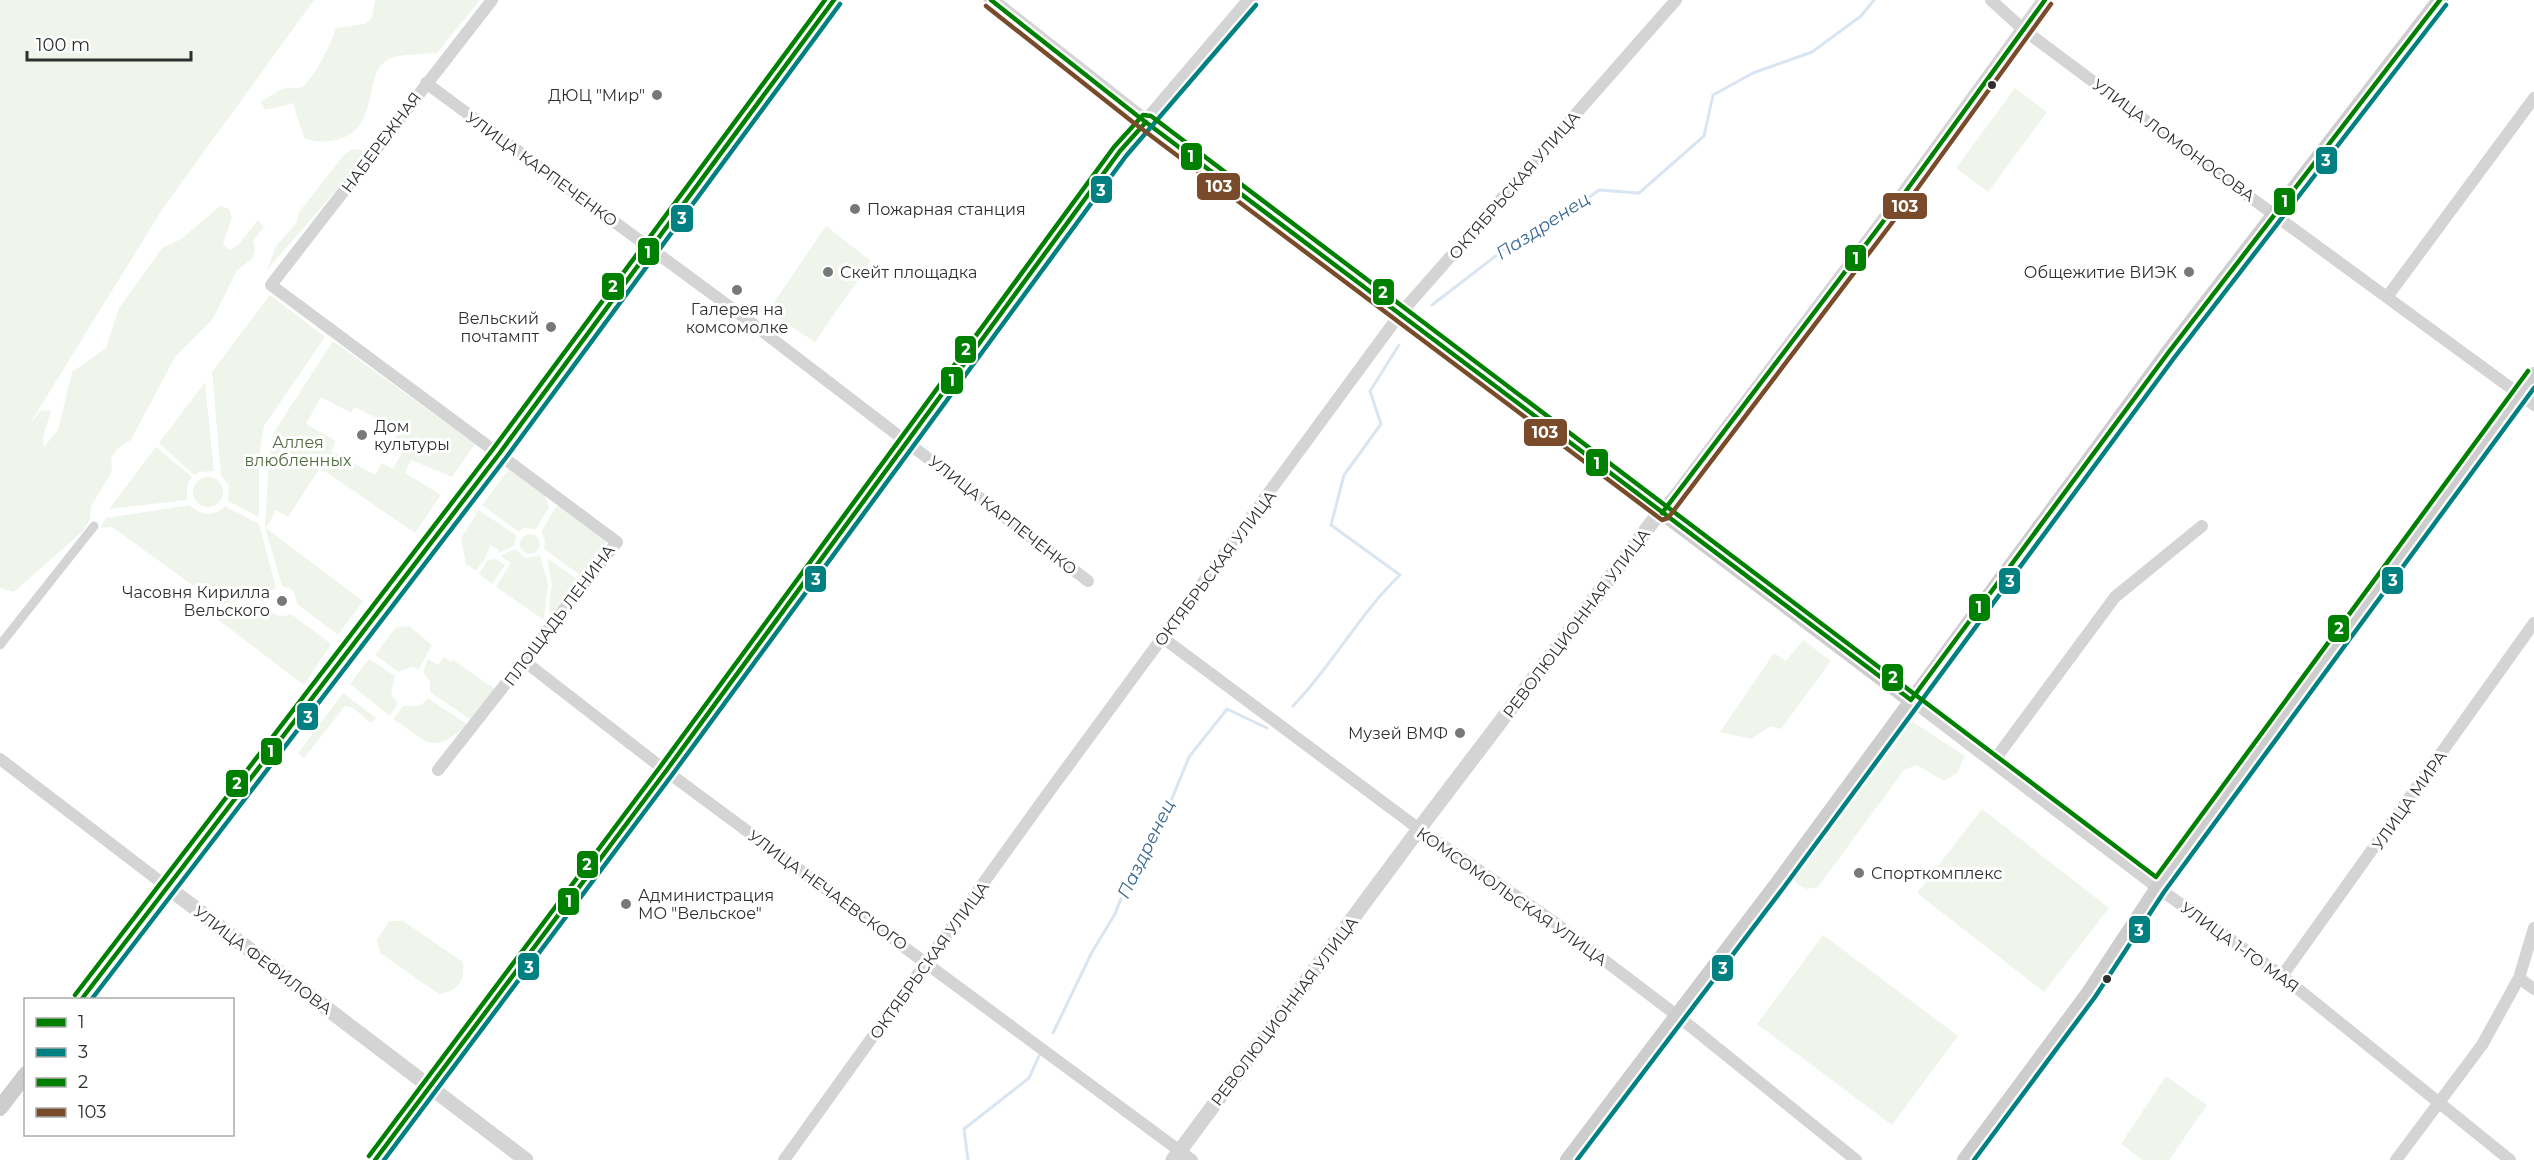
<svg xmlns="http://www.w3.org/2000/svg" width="2534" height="1160" font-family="Montserrat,sans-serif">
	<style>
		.green { fill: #f0f5ec; fill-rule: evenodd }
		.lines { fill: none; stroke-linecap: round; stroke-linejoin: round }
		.stream { stroke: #d9e6f2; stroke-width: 3 }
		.pedestrian { stroke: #d4d4d4; stroke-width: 9 }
		.minor { stroke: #d4d4d4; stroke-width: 12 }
		.tertiary { stroke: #d4d4d4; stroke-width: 15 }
		.secondary { stroke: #cdcdcd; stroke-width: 16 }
		.bus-1-casing { stroke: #fff; stroke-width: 9 }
		.bus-2-casing { stroke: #fff; stroke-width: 9 }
		.bus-3-casing { stroke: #fff; stroke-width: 9 }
		.bus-4-casing { stroke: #fff; stroke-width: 9 }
		.bus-1 { stroke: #008000; stroke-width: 4.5 }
		.bus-2 { stroke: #008080; stroke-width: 4.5 }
		.bus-3 { stroke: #008000; stroke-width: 4.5 }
		.bus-4 { stroke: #7a4b2a; stroke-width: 4.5 }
		.bus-dot { fill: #2f2f2f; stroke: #fff; stroke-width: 2 }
		.poi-dot { fill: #787878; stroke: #fff; stroke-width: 2 }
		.labels { text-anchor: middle; stroke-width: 6; stroke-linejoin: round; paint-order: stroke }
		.poi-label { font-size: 16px; fill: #2f2f2f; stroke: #fff; text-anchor: end }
		.street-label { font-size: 16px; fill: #2f2f2f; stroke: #fff }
		.park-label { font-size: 16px; fill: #4e6c3c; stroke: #fff }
		.water-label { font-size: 18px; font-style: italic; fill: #3b6a93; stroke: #fff }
		.line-badge { stroke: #fff; stroke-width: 2 }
		.badge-label { font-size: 16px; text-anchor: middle; font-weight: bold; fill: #fff }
	</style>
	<rect width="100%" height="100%" fill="#fff"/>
	<!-- green -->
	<path class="green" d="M0 0H314L163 208 29 425 41 410 51 411 43 437 44 447 58 430 72 372 106 348 119 308 162 248 181 239 220 206 229 209 232 218 223 244 229 250 238 245 258 220 264 227 253 241 255 250 252 259 237 270 213 319 175 357 131 440 118 448 111 459 112 472 91 506 90 519 84 530 14 592 0 588Z
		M375 0H480L437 53C426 54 395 54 387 60 362 76 381 130 336 140 323 142 316 143 304 138 301 126 295 115 294 103L265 110 261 102C265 99 281 89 285 88 292 86 296 91 303 86 316 75 331 44 336 28L365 24 372 18Z
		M2015 88 2047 112 1988 192 1956 168Z
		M352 149 361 150 367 157 355 181 337 189 267 270 276 246 296 223 299 212 344 155Z
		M826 226 871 261 815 342 768 311Z
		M270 295 325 337 264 426 259 457V517L228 501 229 486 221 475 212 372Z
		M333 341 475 444 452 477 411 460 405 473 441 495 415 533 320 468 288 517 276 510 266 528 363 601 338 635 297 604 294 591 282 586 265 527 269 458 274 432ZM321 397 351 413 355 407 399 430 394 441 405 447 393 469 382 463 375 475 331 451 336 441 306 424Z
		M205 382 214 471 199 472 194 475 159 443Z
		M156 447 192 477 187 485V500L109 509Z
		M510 468 543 491 549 507 536 529 524 528 519 532 482 505Z
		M193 492a15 15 0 1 1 30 0a15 15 0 1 1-30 0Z
		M190 505C200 516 215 517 225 506L259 524 276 587 271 591 267 601H238L220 605 112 527 100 528 106 518Z
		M560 505 606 540 604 552 584 578 544 549 545 540 541 532 555 508Z
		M479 510 516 535 514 546 498 553V549L490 545 486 557 476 571 466 564 461 538Z
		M520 544a10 10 0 1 1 20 0a10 10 0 1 1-20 0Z
		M515 549 525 558 540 555 548 584 544 620 496 587 511 563 500 556Z
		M547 558 578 580 550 621 549 602 552 585Z
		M496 559 505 565 492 584 479 574 488 560Z
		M254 604 267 605C272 616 281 618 291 614L331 644 304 685 216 618 232 607Z
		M409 626 432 645 419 669 411 667 399 672 375 655 396 627Z
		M1803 640 1831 661 1781 729 1771 726 1751 739 1720 732 1774 653 1786 661Z
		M444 657 451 662 453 660 495 689 471 720 430 692V681L423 672 428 659 438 665Z
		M369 659 395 676 391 694 398 703 390 716 350 684Z
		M343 693 376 718 371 723 353 708 345 706 304 758 298 753Z
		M428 698 468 725C428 757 429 741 393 719L403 706H420Z
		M1913 722 1965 756 1957 773 1944 781 1917 765 1904 770 1818 887 1806 889 1794 882V873L1898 730Z
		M1982 809 2109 908 2044 992 1917 893Z
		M389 921H403L463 962C465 981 458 991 439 994L380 953 377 940Z
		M1823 935 1958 1036 1892 1125 1757 1024Z
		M2166 1076 2207 1105 2169 1160H2142L2121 1144Z"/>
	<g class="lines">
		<!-- stream -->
		<path class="stream" d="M1432 305 1510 245 1564 216 1599 190 1639 193 1704 136 1713 95 1753 73 1812 52 1861 16 1874 0
			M1293 706C1333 665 1359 614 1400 575L1331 525 1344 475 1381 424 1370 391 1399 345
			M1053 1033 1092 952 1115 914 1135 863 1166 813 1189 757 1227 709 1267 728
			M968 1160 964 1129 1029 1078 1039 1056"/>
		<!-- pedestrian -->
		<path class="pedestrian" d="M0 645 94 526"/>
		<!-- minor -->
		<path class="minor" d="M1991 0 2024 30 2138 115 2534 405
			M426 83 749 321 1088 581
			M2387 297 2534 98
			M1163 638 1419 829 1554 922 1679 1017 1856 1160
			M524 661 666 771 1192 1160
			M1911 700 2158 888 2282 976 2510 1160
			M0 759 166 886
			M1993 762 2115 597 2202 526
			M438 770 617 542 271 285 492 0
			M2282 976 2534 623
			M2519 978 2534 989
			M784 1160 1043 800 1400 314 1676 0
			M2396 1160 2482 1045 2519 978 2534 928"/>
		<!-- tertiary -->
		<path class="tertiary" d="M991 0 1146 122 1250 0
			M166 886 526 1160
			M1173 1160 1419 829 1653 521 1674 499 1898 202 2045 0"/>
		<!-- secondary -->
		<path class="secondary" d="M81 1000 499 454 834 0
			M0 1108 26 1074
			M375 1160 666 771 1120 151 1146 122 1911 700
			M1568 1160 1778 883 2168 353 2440 0
			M1965 1160 2089 993 2158 888 2534 375"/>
		<defs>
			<path id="bus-1" d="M991 0 1139 117 1911 700 2168 353 2440 0
				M1662 513 1898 202 2045 0
				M81 1000 499 454 834 0
				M375 1160 666 771 1120 151 1146 122"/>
			<path id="bus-2" d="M91 1000 505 459 840 4
				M384 1160 672 775 1126 156 1256 5
				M1577 1160 1784 887 2174 358 2446 5
				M1974 1160 2095 997 2164 892 2534 388"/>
			<path id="bus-3" d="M75 995 493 449 825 0
				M369 1156 660 767 1114 147 1143 115 1151 116 2156 877 2528 371"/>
			<path id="bus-4" d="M986 6 1134 123 1662 520 1668 518 1904 207 2051 4"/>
		</defs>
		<!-- bus-1 casing -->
		<use href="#bus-1" class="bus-1-casing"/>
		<!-- bus-2 casing -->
		<use href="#bus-2" class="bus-2-casing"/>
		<!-- bus-3 casing -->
		<use href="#bus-3" class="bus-3-casing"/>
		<!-- bus-4 casing -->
		<use href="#bus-4" class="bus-4-casing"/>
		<!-- bus-1 -->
		<use href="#bus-1" class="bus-1"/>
		<!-- bus-2 -->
		<use href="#bus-2" class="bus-2"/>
		<!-- bus-3 -->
		<use href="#bus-3" class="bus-3"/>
		<!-- bus-4 -->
		<use href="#bus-4" class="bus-4"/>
	</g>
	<!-- markers -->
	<g class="bus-dot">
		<circle cx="1992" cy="85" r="5"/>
		<circle cx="2107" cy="979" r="5"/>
	</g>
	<g class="poi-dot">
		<circle cx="657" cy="95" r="6"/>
		<circle cx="855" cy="209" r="6"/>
		<circle cx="828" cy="272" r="6"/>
		<circle cx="2189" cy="272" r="6"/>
		<circle cx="737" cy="290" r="6"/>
		<circle cx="551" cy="327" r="6"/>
		<circle cx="362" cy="435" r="6"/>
		<circle cx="282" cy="601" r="6"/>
		<circle cx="1460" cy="733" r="6"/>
		<circle cx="1859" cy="873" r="6"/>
		<circle cx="626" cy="904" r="6"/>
	</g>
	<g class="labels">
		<!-- poi labels -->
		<g class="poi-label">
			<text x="645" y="101">ДЮЦ "Мир"</text>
			<text x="867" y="215" text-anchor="start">Пожарная станция</text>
			<text x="840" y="278" text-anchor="start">Скейт площадка</text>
			<text x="2177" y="278">Общежитие ВИЭК</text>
			<text x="737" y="315" text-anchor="middle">Галерея на<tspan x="737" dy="18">комсомолке</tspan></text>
			<text x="539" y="324">Вельский<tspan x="539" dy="18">почтампт</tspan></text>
			<text x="374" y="432" text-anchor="start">Дом<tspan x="374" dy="18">культуры</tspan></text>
			<text x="270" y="598">Часовня Кирилла<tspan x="270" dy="18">Вельского</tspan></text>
			<text x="1448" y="739">Музей ВМФ</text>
			<text x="1871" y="879" text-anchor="start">Спорткомплекс</text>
			<text x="638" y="901" text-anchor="start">Администрация<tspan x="638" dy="18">МО "Вельское"</tspan></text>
		</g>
		<!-- street labels -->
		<g class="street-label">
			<text transform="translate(2174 140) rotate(36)" y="6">УЛИЦА ЛОМОНОСОВА</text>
			<text transform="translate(381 142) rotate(-53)" y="6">НАБЕРЕЖНАЯ</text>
			<text transform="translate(542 169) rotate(36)" y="6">УЛИЦА КАРПЕЧЕНКО</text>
			<text transform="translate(1514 185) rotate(-49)" y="6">ОКТЯБРЬСКАЯ УЛИЦА</text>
			<text transform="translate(1003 515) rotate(38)" y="6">УЛИЦА КАРПЕЧЕНКО</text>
			<text transform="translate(1215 568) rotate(-53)" y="6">ОКТЯБРЬСКАЯ УЛИЦА</text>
			<text transform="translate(559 615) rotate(-53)" y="6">ПЛОЩАДЬ ЛЕНИНА</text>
			<text transform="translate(1576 623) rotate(-53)" y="6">РЕВОЛЮЦИОННАЯ УЛИЦА</text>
			<text transform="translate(2409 800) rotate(-55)" y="6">УЛИЦА МИРА</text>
			<text transform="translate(828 890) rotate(36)" y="6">УЛИЦА НЕЧАЕВСКОГО</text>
			<text transform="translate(1512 896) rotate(35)" y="6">КОМСОМОЛЬСКАЯ УЛИЦА</text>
			<text transform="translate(2240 947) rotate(36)" y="6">УЛИЦА 1-ГО МАЯ</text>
			<text transform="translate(263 960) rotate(37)" y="6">УЛИЦА ФЕФИЛОВА</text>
			<text transform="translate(929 960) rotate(-54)" y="6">ОКТЯБРЬСКАЯ УЛИЦА</text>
			<text transform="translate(1284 1011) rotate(-53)" y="6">РЕВОЛЮЦИОННАЯ УЛИЦА</text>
		</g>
		<!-- park labels -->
		<g class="park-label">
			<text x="298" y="448">Аллея<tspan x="298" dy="18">влюбленных</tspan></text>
		</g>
		<!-- water labels -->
		<g class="water-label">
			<text transform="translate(1543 226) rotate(-33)" y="6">Паздренец</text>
			<text transform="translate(1146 849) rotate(-64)" y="6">Паздренец</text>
		</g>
	</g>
	<g class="line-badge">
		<rect x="1180" y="142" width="23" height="29" rx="6" fill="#008000"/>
		<rect x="2315" y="146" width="23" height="29" rx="6" fill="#008080"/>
		<rect x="1196" y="172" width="45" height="29" rx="6" fill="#7a4b2a"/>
		<rect x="1090" y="175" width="23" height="29" rx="6" fill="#008080"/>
		<rect x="2273" y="187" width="23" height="29" rx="6" fill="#008000"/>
		<rect x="1882" y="192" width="46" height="28" rx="6" fill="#7a4b2a"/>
		<rect x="670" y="204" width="24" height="29" rx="6" fill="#008080"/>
		<rect x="637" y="237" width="23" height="29" rx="6" fill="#008000"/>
		<rect x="1844" y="244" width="23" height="28" rx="6" fill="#008000"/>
		<rect x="601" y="272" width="24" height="29" rx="6" fill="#008000"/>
		<rect x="1372" y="278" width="23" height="28" rx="6" fill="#008000"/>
		<rect x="954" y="335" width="23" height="29" rx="6" fill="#008000"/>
		<rect x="940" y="366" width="24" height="29" rx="6" fill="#008000"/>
		<rect x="1523" y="418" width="45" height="29" rx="6" fill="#7a4b2a"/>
		<rect x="1585" y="448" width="24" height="29" rx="6" fill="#008000"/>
		<rect x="804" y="565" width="23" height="28" rx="6" fill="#008080"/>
		<rect x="2381" y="566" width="23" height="29" rx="6" fill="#008080"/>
		<rect x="1998" y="567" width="23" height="28" rx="6" fill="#008080"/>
		<rect x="1968" y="593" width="23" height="29" rx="6" fill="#008000"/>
		<rect x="2327" y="614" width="23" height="29" rx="6" fill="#008000"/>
		<rect x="1881" y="663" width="23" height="29" rx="6" fill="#008000"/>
		<rect x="296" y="702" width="23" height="29" rx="6" fill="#008080"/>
		<rect x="260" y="737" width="23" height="29" rx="6" fill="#008000"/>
		<rect x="225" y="769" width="24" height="29" rx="6" fill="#008000"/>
		<rect x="576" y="850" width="23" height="29" rx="6" fill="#008000"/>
		<rect x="557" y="887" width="23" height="29" rx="6" fill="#008000"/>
		<rect x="2128" y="915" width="23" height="29" rx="6" fill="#008080"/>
		<rect x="517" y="952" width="23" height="29" rx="6" fill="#008080"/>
		<rect x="1711" y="954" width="23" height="28" rx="6" fill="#008080"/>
	</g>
	<g class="badge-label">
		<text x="1191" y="162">1</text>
		<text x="2326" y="166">3</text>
		<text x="1219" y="192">103</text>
		<text x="1101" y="196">3</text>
		<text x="2285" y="207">1</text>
		<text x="1905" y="212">103</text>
		<text x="682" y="224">3</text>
		<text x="648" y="258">1</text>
		<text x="1856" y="264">1</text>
		<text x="613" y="292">2</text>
		<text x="1383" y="298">2</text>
		<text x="966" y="355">2</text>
		<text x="952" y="386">1</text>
		<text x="1545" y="438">103</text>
		<text x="1597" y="469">1</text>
		<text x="816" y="585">3</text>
		<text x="2393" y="586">3</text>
		<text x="2010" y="587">3</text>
		<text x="1979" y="613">1</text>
		<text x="2339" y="634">2</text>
		<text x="1893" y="683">2</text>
		<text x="308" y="723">3</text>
		<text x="271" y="757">1</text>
		<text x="237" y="789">2</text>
		<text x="587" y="870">2</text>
		<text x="569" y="907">1</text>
		<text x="2139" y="936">3</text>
		<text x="529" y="973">3</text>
		<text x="1723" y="974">3</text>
	</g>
	<!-- legend -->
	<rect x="24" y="998" width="210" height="138" fill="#ffffff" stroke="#acacac" stroke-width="1.5"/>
	<rect x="36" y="1018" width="30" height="9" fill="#008000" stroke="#acacac" stroke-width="1.5"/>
	<text x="78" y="1028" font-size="18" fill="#2f2f2f">1</text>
	<rect x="36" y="1048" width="30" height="9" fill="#008080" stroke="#acacac" stroke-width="1.5"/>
	<text x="78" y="1058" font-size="18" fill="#2f2f2f">3</text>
	<rect x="36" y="1078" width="30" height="9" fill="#008000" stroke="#acacac" stroke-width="1.5"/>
	<text x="78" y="1088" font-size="18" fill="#2f2f2f">2</text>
	<rect x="36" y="1108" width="30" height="9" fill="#7a4b2a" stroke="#acacac" stroke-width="1.5"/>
	<text x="78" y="1118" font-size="18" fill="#2f2f2f">103</text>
	<!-- scale -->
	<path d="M27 51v9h164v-9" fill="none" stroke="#2f2f2f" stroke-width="3"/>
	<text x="36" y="51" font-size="18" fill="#2f2f2f" stroke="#ffffff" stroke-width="4.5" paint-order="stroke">100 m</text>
</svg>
